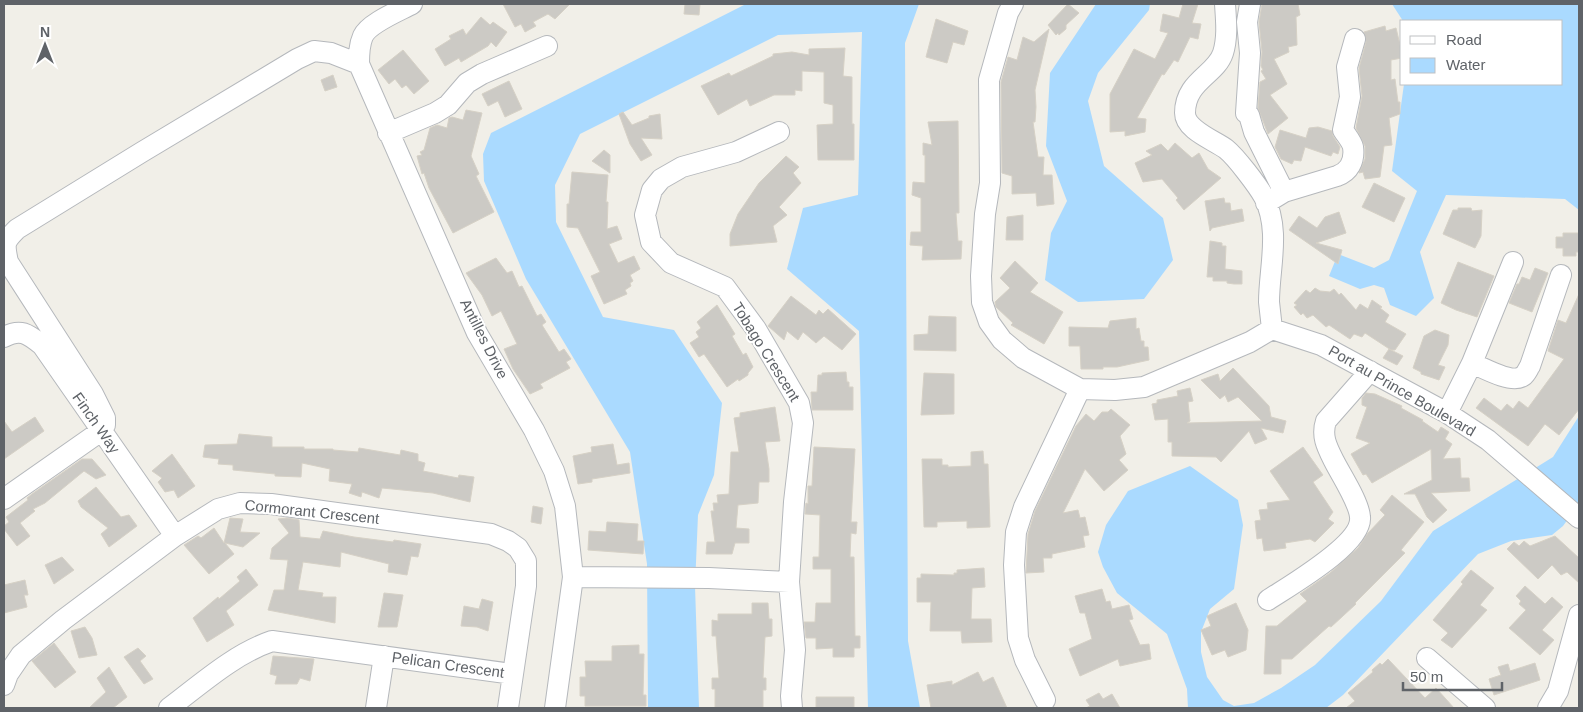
<svg xmlns="http://www.w3.org/2000/svg" width="1583" height="712" font-family="Helvetica,sans-serif">
	<style>
		.water { fill: #aadaff }
		.building { fill: #cccac5; stroke: #d6d1c6 }
		.lines { fill: none; stroke-linecap: round; stroke-linejoin: round }
		.minor-casing { stroke: #b5b8bc; stroke-width: 22 }
		.minor { stroke: #fff; stroke-width: 20 }
		.labels { text-anchor: middle; stroke-width: 4; stroke-linejoin: round; paint-order: stroke }
		.street-label { font-size: 15px; fill: #5f6368; stroke: #fff }
	</style>
	<rect width="100%" height="100%" fill="#f1efe8"/>
	<!-- water -->
	<path class="water" d="M746 4H919L905 43 908 641 920 708H868L859 331 787 269 803 208 858 195 862 32 778 35 580 134 555 185 556 222 603 317 674 330 722 403 714 475 698 515 695 586 699 708H648L647 564 630 452 526 279 484 181 483 154 491 133Z
		M1096 4H1150L1149 10 1098 73 1088 101 1104 166 1163 218 1173 260 1144 299 1078 302 1045 280 1051 233 1067 201 1046 146 1050 73Z
		M1392 4H1579V210L1565 199 1446 195 1420 252 1434 298 1416 316 1390 305 1384 288 1374 285 1360 289 1329 276 1338 254 1374 268 1389 260 1417 191 1392 171 1404 84H1562V21H1403Z
		M1579 416V504L1563 526 1552 535 1511 541 1478 554 1343 695 1326 708H1188L1187 689 1167 634 1117 593 1103 567 1098 552 1106 525 1128 491 1190 466 1238 500 1243 525 1234 589 1210 609 1201 632V652L1207 677 1223 700 1234 706 1254 703 1281 688 1315 665 1381 601 1433 531 1553 457Z"/>
	<!-- building -->
	<path class="building" d="M503 4H570L555 19 548 14 533 22 536 26 525 32 521 24 515 27Z
		M685 4H700L699 15 684 14Z
		M1068 4 1079 13 1066 25V29L1059 35 1058 33 1056 35 1048 25Z
		M1183 4H1198L1192 23 1201 24 1198 39 1190 37 1178 62 1174 60 1164 75 1162 74 1137 118 1146 119 1145 132 1125 136V131L1110 132V94L1134 49 1155 59 1168 33 1160 31 1163 14 1179 18Z
		M1262 4H1298L1300 15 1296 17 1297 45 1288 47 1289 52 1274 59 1287 84 1270 95 1288 118 1268 134 1258 108 1260 82 1266 79 1261 71 1263 70 1261 66 1262 52 1259 22Z
		M481 17 490 25 493 22 507 32 496 47 491 42 488 46 461 62 459 58 445 66 435 49 451 39 449 36 463 29 466 35Z
		M936 19 968 31 964 45 953 42 947 63 926 57Z
		M1385 26 1386 31 1396 28 1402 53V58L1391 60V80L1395 79 1398 102H1400V114L1389 118 1392 145 1384 146 1380 177 1365 179 1363 172 1359 173 1365 159V146L1356 128 1362 96 1359 68 1366 42 1364 32Z
		M1049 29 1035 90 1036 107 1035 122H1033L1038 157H1044L1043 175H1052L1054 204 1037 206 1036 193 1012 194V176L1002 173 1001 82 1008 57 1017 60 1023 37 1034 42Z
		M845 48 843 76 852 77V124H854V160H818L817 125 833 124V105L824 103V72L802 71V91L795 90V95H774L750 106 747 99 718 115 701 86 729 73 731 76 773 56V54L792 52 809 55V49Z
		M403 50 429 81 414 94 406 85 402 88 395 79 389 84 378 70Z
		M333 75 337 87 325 91 321 80Z
		M509 81 522 109 505 117 498 101 488 106 482 94Z
		M466 110 482 113 471 156 479 174 476 176 494 212 453 233 429 188 424 173 422 174 417 156 422 155 420 152 424 150 430 128 437 125 447 128 449 118 452 117 463 120Z
		M623 112 632 125 649 118V116L660 114 662 139 641 138 652 155 641 161 630 144 619 114Z
		M958 121 959 213H956L958 241H962L961 259 922 260 923 246 910 245 911 232H921V198L912 195 913 182 925 183V155H923V143L932 145 928 122Z
		M1318 127 1332 131 1333 136 1340 147 1338 154 1333 152 1331 156 1305 147 1301 161 1294 160 1292 164 1281 159 1275 147 1280 130 1306 138 1309 128Z
		M1175 143 1192 158 1199 153 1208 169 1221 178 1184 210 1176 200 1178 198 1162 179 1143 182 1135 163 1152 155 1146 151 1161 144 1168 151Z
		M604 150 610 155V173L592 161Z
		M786 156 799 167 793 173 801 183 779 207 787 215 773 226 777 242 730 246V234L738 214 759 183Z
		M572 172 608 175 606 202H608L607 229 617 226 622 239 609 244 618 263 634 256 640 269 630 275 633 281 630 283 631 286 625 290 627 294 604 304 591 276 600 272 578 228 567 227V204H569Z
		M1374 183 1405 198 1394 222 1362 207Z
		M1224 198 1225 203H1230L1231 211 1242 209 1244 221 1212 228 1210 231 1205 201Z
		M1458 208H1471L1472 211 1482 210 1481 236 1475 248 1443 234 1453 210H1458Z
		M1339 212 1346 233 1316 243 1342 250 1338 264 1289 230 1299 216 1317 228 1325 217Z
		M1023 215V240H1006L1007 217Z
		M1563 233H1579V252H1576V256H1563V248H1556V237H1563Z
		M1210 241 1222 243V246H1226L1225 269 1242 271V284H1234L1227 283V281H1213V277H1207Z
		M496 258 507 273 512 271 519 287 522 286 537 316 541 314 546 322 542 325 559 352 564 349 571 359 566 362 570 368 540 384 543 388 530 394 513 369 504 349 517 344 501 311 492 316 482 295 466 273Z
		M1015 261 1038 283 1030 292 1063 312 1044 344 1011 325 1013 323 996 307 995 302 1010 288 1000 278Z
		M1458 262 1494 276 1477 317 1456 310 1441 303Z
		M1535 268 1548 273 1532 312 1509 303 1517 284H1519L1522 277 1530 280Z
		M1315 288 1320 291 1330 292 1334 289 1339 295 1341 293 1356 310 1360 304 1368 309 1372 300 1382 307 1380 308 1389 315 1385 322 1406 334 1395 350H1391L1365 333 1362 337 1354 334 1350 339 1329 325 1326 327 1313 315 1307 318 1303 313 1301 315 1294 307 1297 305 1294 303 1306 290 1310 293Z
		M1579 294V409L1559 435 1545 424 1528 446 1476 408 1484 398 1501 411 1507 404 1513 409 1519 401 1528 408 1564 359 1548 351 1558 320 1566 323Z
		M791 296 816 315 819 310 823 314 828 309 856 334 842 350 824 336 816 343 803 332 798 340 787 331 784 340 768 326Z
		M717 305 735 334 732 336 743 355 746 353 753 367 748 373V375L739 381 738 379 727 387 704 354 699 357 690 343 699 337 696 332 701 328 697 322Z
		M929 316 956 317V351L914 350V335L928 334Z
		M1136 318V329L1139 328 1141 341H1144V347H1148L1149 360 1117 367H1103V369H1081L1080 346H1069V327L1108 328 1110 321Z
		M1435 330 1449 335 1448 345 1438 365 1445 367 1439 380 1421 374V372L1413 368 1424 336Z
		M1389 349 1403 356 1397 365 1383 358Z
		M1233 368 1269 406 1271 417 1286 421 1283 433 1261 428 1267 439 1255 444 1249 431 1221 462 1216 457 1172 456V442H1168V419L1155 420 1152 404 1157 403V400L1178 396 1177 391 1190 388 1193 401 1188 402 1190 421 1187 423 1262 421 1238 397 1228 402 1225 395 1220 399 1201 380 1218 374 1220 381Z
		M846 372 847 382H849V387H853V410H812L811 392H817L818 375H822V373Z
		M924 373 954 374V414L921 415Z
		M1366 393 1375 394 1402 406 1401 408 1423 420 1422 421 1438 432 1441 427 1449 432 1445 439 1452 444 1443 459 1460 458 1461 478H1469L1470 491 1431 493 1447 510 1433 523 1427 517 1415 494H1404L1432 480 1431 449 1372 483 1366 474 1363 475 1351 454 1370 443 1356 438 1367 407 1362 405V398Z
		M775 407 780 441 765 442 769 469V482H759L758 503 738 505 736 528 749 529V543H735L732 554H706L707 542H715L711 511H714L713 503H718L717 495 729 494 731 452H739L734 418 740 417V413Z
		M1111 409 1130 425 1120 436 1126 454 1119 460 1128 470 1104 491 1085 469 1063 513 1078 510 1080 518 1085 517 1089 535 1083 536 1085 547 1052 554V558H1043L1044 572 1026 573 1028 534 1035 511 1076 426 1086 414 1094 421 1102 412H1108Z
		M35 417 44 431 4 459V421L12 432Z
		M239 434 272 437V447H304V449H333V450L358 452 359 448 400 455 401 450 418 454V461L425 463 423 471 458 478 459 475 474 477 470 502 433 493 382 488 379 498 362 492 361 497 349 493 352 484 329 481 330 469 302 463 301 477 275 476V474L233 470V465L218 464 219 459 203 457 205 445 237 444Z
		M613 444 617 465 629 463 630 473 592 479V482L578 484 573 456 592 452 591 447Z
		M814 447 855 449 851 522H857L856 534 851 533 850 557H854L855 636H860V648H854V657H833V648L816 649V638H806L804 622H815L816 603H831V569H813V557H819L820 515 805 514 806 503 808 504V486H812Z
		M1303 447 1323 475 1313 482 1333 512 1328 519 1334 523 1315 542 1310 539 1285 543 1286 548 1264 551 1262 538 1257 539 1255 521 1261 520 1259 510 1268 509 1267 503 1290 500 1270 471Z
		M983 451 984 464H988L990 527 967 528V521L937 522V527H924L922 459H942V465H948V467L971 466V452Z
		M172 454 195 486 178 498 174 490 165 492 158 482 162 478 152 471Z
		M82 459H92L106 475 96 479 84 471 45 503 33 509 35 511 20 523 30 536 17 546 4 529V526L9 522 6 517 28 500 27 498 32 494Z
		M96 487 121 517 129 515 137 526 109 547 101 534 108 528 81 507 78 501Z
		M1392 495 1424 522 1401 550 1405 553 1355 603 1356 604 1331 627 1329 626 1292 659H1281V674H1264L1266 626H1277L1307 601 1300 594 1330 573 1358 548 1368 533 1385 515 1380 510Z
		M533 506 543 508 541 524 531 522Z
		M230 518 243 519 240 532 260 533 243 547 225 543 234 554 209 574 184 545 198 536 201 538 214 528 224 543Z
		M287 518 299 520 300 537 320 539 323 531 354 537 393 542 394 540 421 544 418 557 411 556 407 575 388 572 389 564 341 552 340 567 303 562 298 590 323 593 322 597H336L335 623 268 610 274 590H284L288 560 270 559 272 548 289 533 278 519Z
		M607 522 638 524 637 541H644L643 554 588 550 589 531 606 532Z
		M1555 536 1579 558V583L1567 572 1561 575 1552 565 1538 579 1507 549 1514 542 1519 546 1524 541 1530 546Z
		M62 557 74 570 54 584 45 565Z
		M984 568 985 587 972 588 971 619H991L992 642 962 643 961 631H930L931 602H917V578H921V574L954 575V573H957V570Z
		M246 569 258 585 226 611 234 625 207 642 193 618 218 597 219 599 240 581 237 577Z
		M1471 570 1494 588 1480 605 1487 610 1452 648 1441 640 1448 633 1433 620 1463 584 1461 582Z
		M25 580 28 595H24L27 607 4 613V585Z
		M1525 586 1545 604 1552 597 1563 607 1542 630 1554 640 1540 655 1509 628 1526 610 1519 604 1521 601 1516 596Z
		M1102 589 1106 602 1110 601 1112 609 1129 605 1133 619 1129 620 1140 645 1149 644 1151 659 1120 666 1118 659 1080 676 1069 649 1092 639 1085 613H1080L1075 596Z
		M384 593 403 595 397 627H378Z
		M482 599 493 602 488 631 477 627 461 626 464 606 479 609Z
		M752 603H768L769 619H772V636L765 637 763 678H766V690H763V708H715V689H712V678H719L716 636H712V620L718 621V614H752Z
		M1236 603 1248 630 1246 650 1228 657 1225 650 1212 655 1201 630 1211 626 1207 616Z
		M85 627 92 638 97 655 79 658 71 631Z
		M54 643 76 672 55 688 32 661Z
		M639 645V654H644L643 695H646V706H585V696H580V677H586L585 661H612V646Z
		M138 648 146 656 140 661 153 679 144 684 124 657Z
		M273 656 314 659 310 681 300 678 297 684H275L277 676 270 674Z
		M1388 659 1425 698 1436 688 1454 708H1346L1355 701 1348 693 1373 672 1372 670 1380 663 1382 665Z
		M1535 663 1540 680 1494 695 1489 679 1501 675 1498 667 1508 664 1510 671Z
		M109 667 127 697 113 708H89L106 692 97 678Z
		M978 672 983 682 993 677 1007 708H931L927 685 952 681V685Z
		M1099 693 1103 699 1112 694 1120 708H1086L1090 706 1086 700Z
		M816 697H854V708H816Z"/>
	<g class="lines">
		<defs>
			<path id="minor" d="M412 4C399 11 369 23 363 36 359 45 359 54 359 64L477 333 534 430 554 471 565 506 573 577 555 708
				M1013 4 1008 13 989 80 990 183 985 214 981 276 982 302 989 322 1002 340 1023 358 1080 389 1115 390 1144 387 1250 342 1272 329 1321 345 1447 413 1488 440 1579 518
				M1225 4C1226 20 1228 37 1223 53 1216 75 1185 81 1185 113 1185 130 1214 140 1226 149 1236 157 1258 186 1264 197 1281 230 1269 268 1269 302 1270 311 1271 320 1272 329
				M1250 4 1247 22 1250 53 1246 113 1249 115 1254 132 1284 192
				M779 132 736 152 682 167 661 179 652 190 645 215 651 242 671 263 725 287 756 329 799 403 803 423 794 502 789 582 795 650 791 696 792 708
				M388 133 435 113 448 105 467 83 482 74 547 46
				M1266 203 1284 192 1337 176C1349 172 1355 161 1353 147 1352 142 1346 135 1343 130L1350 97 1347 67 1355 39
				M4 337C21 328 28 334 42 345L175 536
				M1472 363C1483 368 1512 384 1523 376 1526 374 1528 369 1530 366L1561 275
				M1447 413 1472 363 1513 262
				M101 431 105 425V418L93 394 8 262C4 243 4 242 17 229L142 152 297 59 314 51 331 53 359 64
				M4 499 101 431
				M573 577 709 578 789 582
				M1268 600C1289 586 1363 544 1360 517 1359 502 1341 475 1334 461 1327 447 1321 436 1326 421L1370 371
				M1427 658 1485 708
				M4 685 8 674 21 655 63 620 175 536 218 509 240 503 271 504 491 534 508 541 518 548 526 561V586L508 708
				M1045 700 1025 660 1018 638 1014 565 1016 532 1024 507 1080 389
				M169 708C201 684 234 654 272 641L512 674
				M376 708 384 656
				M1548 708 1558 691 1579 615"/>
		</defs>
		<!-- minor casing -->
		<use href="#minor" class="minor-casing"/>
		<!-- minor -->
		<use href="#minor" class="minor"/>
	</g>
	<g class="labels">
		<!-- street labels -->
		<g class="street-label">
			<text transform="translate(484 339) rotate(63)" y="5">Antilles Drive</text>
			<text transform="translate(766 352) rotate(58)" y="5">Tobago Crescent</text>
			<text transform="translate(1402 391) rotate(30)" y="5">Port au Prince Boulevard</text>
			<text transform="translate(96 423) rotate(55)" y="5">Finch Way</text>
			<text transform="translate(312 512) rotate(6)" y="5">Cormorant Crescent</text>
			<text transform="translate(448 665) rotate(8)" y="5">Pelican Crescent</text>
		</g>
	</g>
	<!-- border -->
	<rect width="1583" height="712" fill="none" stroke="#5f6368" stroke-width="10"/>
	<!-- legend -->
	<rect x="1400" y="20" width="162" height="65" fill="#ffffff" stroke="#bfc1c3"/>
	<rect x="1410" y="36" width="25" height="8" fill="#ffffff" stroke="#bfc1c3"/>
	<text x="1446" y="45" font-size="15" fill="#5f6368">Road</text>
	<rect x="1410" y="58" width="25" height="15" fill="#aadaff" stroke="#bfc1c3"/>
	<text x="1446" y="70" font-size="15" fill="#5f6368">Water</text>
	<!-- north arrow -->
	<g transform="translate(45 45)" stroke="#ffffff" stroke-width="4" paint-order="stroke">
	<path d="M0-4L9 19L0 12L-9 19Z" fill="#5f6368"/>
	<text y="-8" font-size="14" font-weight="bold" text-anchor="middle" fill="#5f6368">N</text>
	</g>
	<!-- scale -->
	<path d="M1403 682v8h99v-8" fill="none" stroke="#5f6368" stroke-width="2.5"/>
	<text x="1410" y="682" font-size="15" fill="#5f6368" stroke="#ffffff" stroke-width="4" paint-order="stroke">50 m</text>
</svg>
